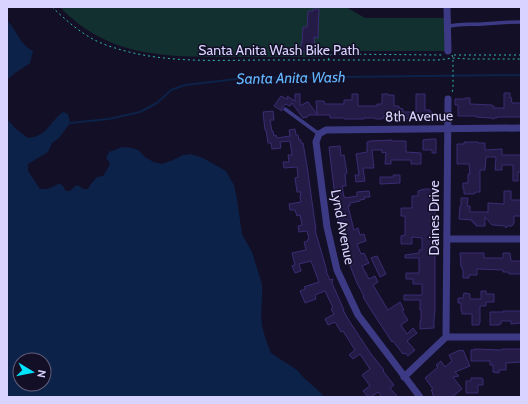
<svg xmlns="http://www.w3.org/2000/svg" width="528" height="404" font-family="Cabin,sans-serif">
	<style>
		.green { fill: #12302f }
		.water { fill: #0c2248; fill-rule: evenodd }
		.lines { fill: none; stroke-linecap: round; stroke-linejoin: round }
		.stream { stroke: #0c2248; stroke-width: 2 }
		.building { fill: #241b47; stroke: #3b2d73 }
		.path { stroke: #2fb8b0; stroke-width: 1; stroke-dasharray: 2 3; stroke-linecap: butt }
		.lane { stroke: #3d3a85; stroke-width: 3.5 }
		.street { stroke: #3d3a85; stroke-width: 7 }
		.labels { text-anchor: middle; stroke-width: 3; stroke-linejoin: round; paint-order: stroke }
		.street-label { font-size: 14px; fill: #d9d4ff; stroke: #130f26 }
		.water-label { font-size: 15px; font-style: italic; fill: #62b6ff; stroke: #130f26 }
	</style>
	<rect width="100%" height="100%" fill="#130f26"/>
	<!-- green -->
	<path class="green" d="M60 7H346L365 18H451V51H329L321 57C292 57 262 57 233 57 168 57 108 58 60 7Z"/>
	<!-- water -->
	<path class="water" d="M7 20C10 24 13 27 15 31 21 40 23 46 33 51L30 63 15 73 7 80Z
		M7 111 8 120 15 128 28 138C48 136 49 122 63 112L68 114 70 123 59 138 52 143 48 152 28 164V171L40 189C48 189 53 188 59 183L63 186 66 191H70L74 187 78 185 83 189H88L90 185 97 177 103 176 108 168 110 163 106 158 109 152 122 147 132 148 138 150 146 158 154 162 162 164 173 160 183 155 191 154 203 158 226 171 234 185 237 199 242 234 252 252 262 284V298L261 313 262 326 266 340 271 353 297 370 304 378 322 394 324 397H7ZM20 360H44V384H20Z"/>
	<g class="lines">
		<!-- stream -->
		<path class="stream" d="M70 123 109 119 140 112 157 103 171 90 185 85 245 78 521 75"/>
	</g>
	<!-- building -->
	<path class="building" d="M313 9H319L318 38 314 37 315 51 301 52V43H302L303 27H307L308 11H313Z
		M504 93H510V98L511 97 512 103H521V117H497V118H495L493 119 491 118 476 117V116H458V105H455V99H465V98H470V104L492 105V106H494V108H504Z
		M295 94H300V106L307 102H308L317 114 316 101H324L325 104H344V100H352V94H358V106H377V104H382V94H388V95H394V106H399V108L403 109V112H416V94H425V110H430V112H432V118L395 119V117H394L384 116V118H382V119H376L374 118H364V119H344V118H330V115H309L306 118 305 117 303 118 292 103 290 106 286 104 282 107V111L274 106 281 96 287 99 288 98 287 96 295 101Z
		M273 111 274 120H270L272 131H273L274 136 276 135 277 138 290 136 289 130 295 129 296 135H298L299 140H301V143H303L307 166 316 230H315L327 271H326L330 280 333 279 332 283 344 310H343L348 319 371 354 384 370 383 371 394 385 390 388 398 397H382L378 392 371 397H368L363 391 370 386 362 375 370 369 360 354 353 359 349 355 355 350 343 331 341 332 335 322 328 325 325 319 334 314 331 309 333 308 325 291 315 295 316 299 305 303 300 291 305 289 304 287 319 282 311 261 299 264 301 271 295 273 292 266 295 265 292 253 306 250 304 242 308 241 307 240 309 239 307 231 299 232 298 226 302 225 300 215 297 216 295 210H290L289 204 301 202 300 197 301 192H297L295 178 298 177 297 167 284 168 283 162H289L288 155H292L290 141 280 142 281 148 272 149 271 143H268L266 130H265L263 112Z
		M431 139H436V153H432V150H423V140Z
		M392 140V141H406V152L421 153V164H411V160H391V164H385L386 152 382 153V150H372L374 168H363L365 181 356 182 355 175H359L356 154 367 152V142H369V141Z
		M464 142H478V143H485V150L502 149V155H521V172H518V181H513V165H502V170H495L496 157H486L485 170H480V192H476L474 194H464V189H463V183H468V174H470L469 164H457V144H464Z
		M340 146 341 156 344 155 347 173 345 174 346 186H342L344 197H345V198L357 196V192L369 191 370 197H364L365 199 360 200V201L350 203V206H348L354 230 358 228 360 235 364 234 366 241 357 244 361 254 364 253 369 263 362 266 369 279 375 276 378 282 373 285 388 310 400 302 404 310 402 311 408 320 401 325 407 334 413 328 417 333 407 341 415 350 408 356 405 353 403 354 393 341 392 342 373 313 363 297 364 296 357 283 347 258 343 244H344L338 218H339L336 205 329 147Z
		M393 175H400V183L380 184V177H394Z
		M424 189H435V310L434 321V328H433L420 329V321H421V310H420V300H404V295H422V284H413V279H406V273H419V258H405V255L419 253V250H422V238L412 237V244H401V236L405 235V216H401V208H412V196H418V191Z
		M504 191H511V200H521V216H514V223L512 226H508L506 228 505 226 492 225 485 217V226H476V224H474V222H472V220L459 219 460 206H461V198H468L467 206H470V212H488V203L504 204Z
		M460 253H484V258H503V253H510L511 261H521V274H510L508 273V272H503V270L477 269V275H469V278H463V269H462V267H461Z
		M377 256 386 274 380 277 371 258Z
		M481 291H486V294H494V302H486V306H480V323L479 324V325H472V314H462V311H461V303H458V298H463L464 293 470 294V299H481Z
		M503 311H521V323L511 324V321H501V324H499V325H490V312H503Z
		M474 349 502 350V349H521V362L506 363V370H499V373L493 372V365H490V361H471V350H474Z
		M460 350V351L463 350 470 366 455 372 459 376 453 377 462 389 452 397H435L432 394 433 393 431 390 433 389 425 378 438 367 436 365 441 361 445 367 452 361 449 355Z
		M471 378H482V379H483V385H478V393H466V381H471Z"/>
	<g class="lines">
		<!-- path -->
		<path class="path" d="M52 7C70 24 88 40 112 47 162 64 217 60 268 60 325 60 381 60 438 60L453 58 468 59H521
			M452 55 453 58V88L452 94
			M454 55H521
			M328 60 331 54 442 55"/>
		<!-- lane -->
		<path class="lane" d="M447 27C458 23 471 25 482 24 495 23 508 22 521 22
			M285 109 319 134"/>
		<!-- street -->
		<path class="street" d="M447 7 448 51
			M447 239H521
			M446 337 448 99
			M404 377 446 337H521
			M420 397 358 315 337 270 327 227 316 142 319 134 326 130 521 128"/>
	</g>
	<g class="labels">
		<!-- street labels -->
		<g class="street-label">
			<text x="279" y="55">Santa Anita Wash Bike Path</text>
			<text transform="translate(419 116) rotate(-1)" y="5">8th Avenue</text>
			<text transform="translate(434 218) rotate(-90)" y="5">Daines Drive</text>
			<text transform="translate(343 227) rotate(79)" y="5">Lynd Avenue</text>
		</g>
		<!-- water labels -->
		<g class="water-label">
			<text transform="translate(291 78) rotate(-1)" y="5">Santa Anita Wash</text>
		</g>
	</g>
	<!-- border -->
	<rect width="528" height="404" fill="none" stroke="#d9d4ff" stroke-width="16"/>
	<!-- north arrow -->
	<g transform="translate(32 372) rotate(100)"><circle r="19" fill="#130f26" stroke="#625e7d"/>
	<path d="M0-3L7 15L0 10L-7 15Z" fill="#00e5ff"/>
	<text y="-6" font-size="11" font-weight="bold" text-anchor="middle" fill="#d9d4ff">N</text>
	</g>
</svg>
